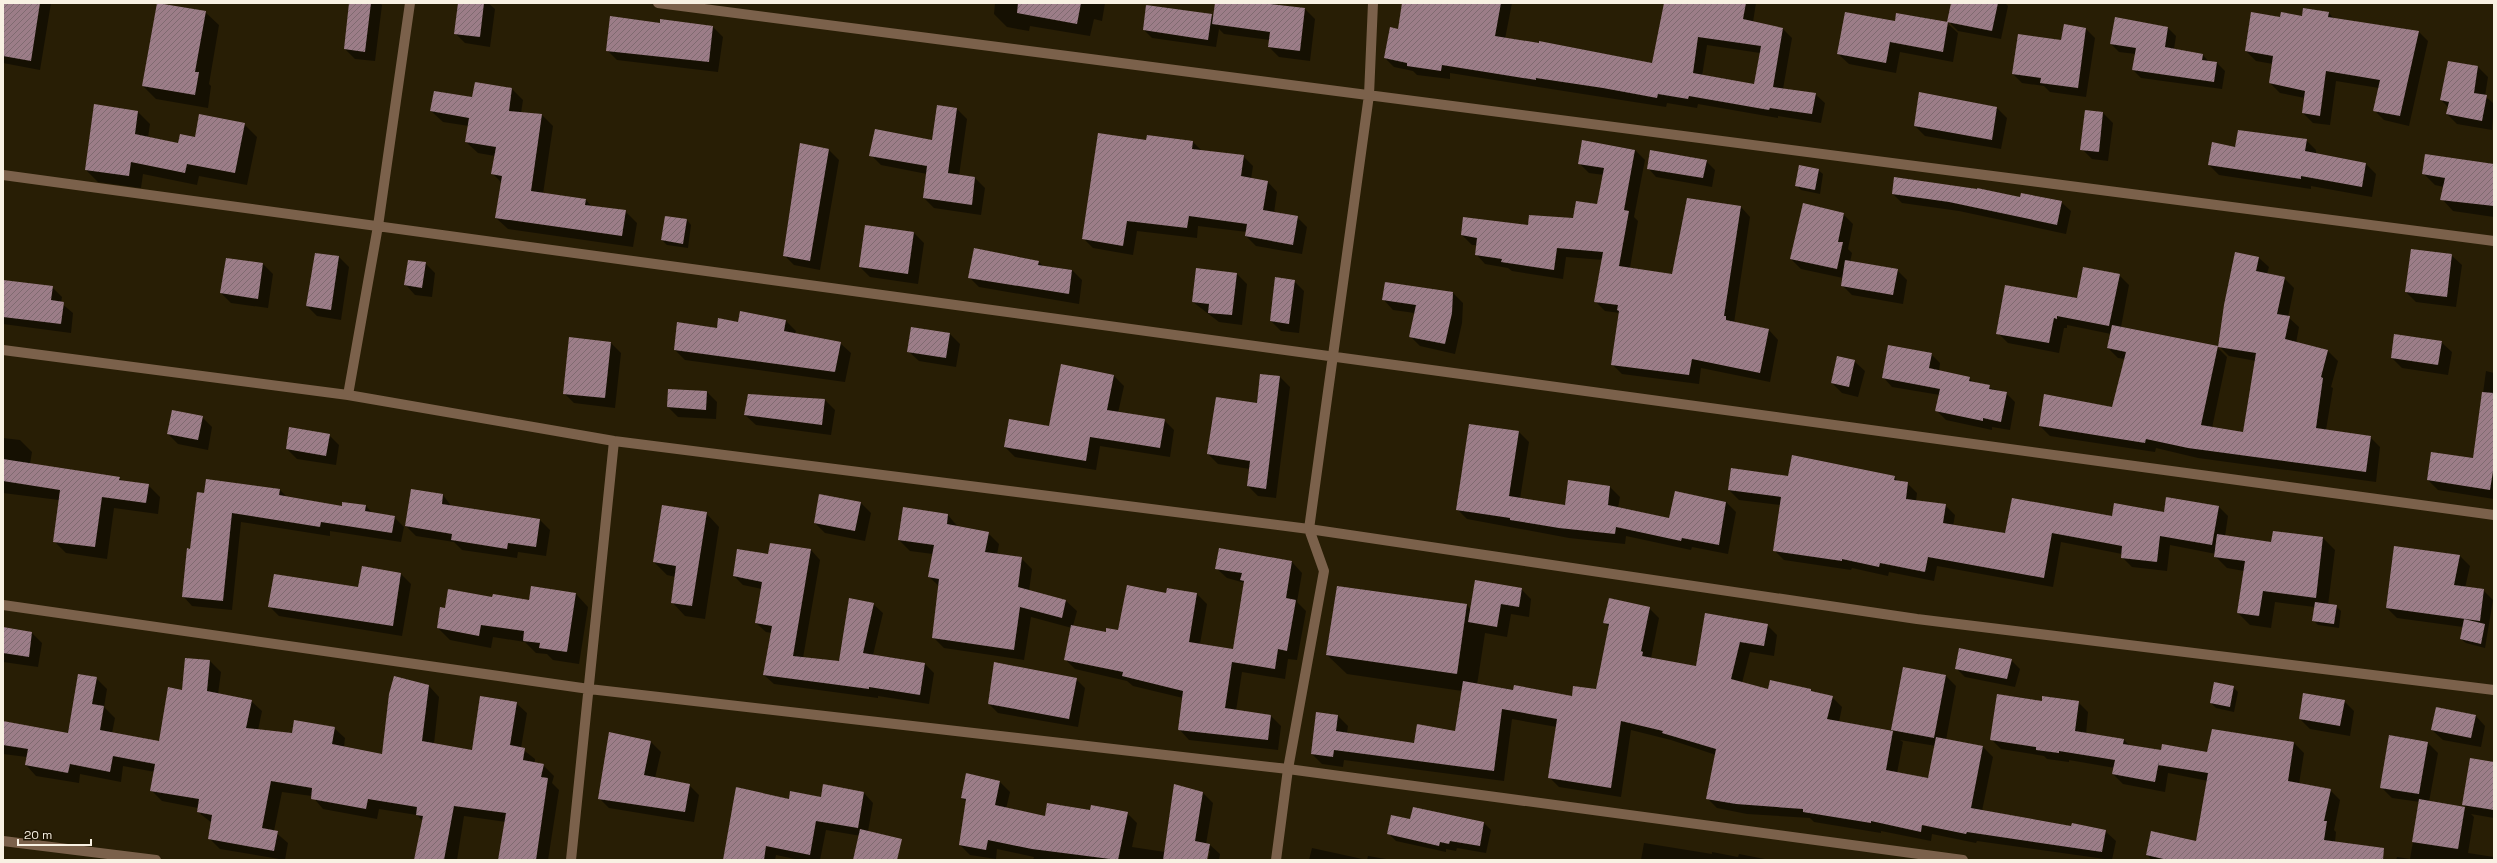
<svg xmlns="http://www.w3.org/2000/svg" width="2497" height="863" font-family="'Space Grotesk',sans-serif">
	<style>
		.shadow { fill: #0007; fill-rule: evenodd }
		.building { fill: url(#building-hatch); fill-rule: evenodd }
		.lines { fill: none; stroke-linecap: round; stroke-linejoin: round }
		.minor { stroke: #7b614b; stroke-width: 10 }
	</style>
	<defs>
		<pattern id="building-hatch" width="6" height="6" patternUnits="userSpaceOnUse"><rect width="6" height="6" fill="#9c7d88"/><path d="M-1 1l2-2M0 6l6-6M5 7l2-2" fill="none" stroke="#7f6a70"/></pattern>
	</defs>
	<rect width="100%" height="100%" fill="#281e05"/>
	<!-- shadow -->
	<path class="shadow" d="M3 3H51L40 70 3 63Z
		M350 3H380L382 5 375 61 355 59 345 49Z
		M459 3H488L495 9 490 47 465 43 455 33Z
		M995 3H1105L1102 21 1094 19 1090 36 1030 26 1029 31 1007 27 994 14Z
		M1216 3H1267L1305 9 1315 19 1310 61 1279 57 1269 47 1270 40 1224 34 1219 29 1216 47 1152 38 1144 30 1211 15 1214 18Z
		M1403 3H1512L1505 39 1653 64 1675 3H1756L1753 22 1783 29 1792 38 1783 89 1815 94 1825 103 1821 123 1778 116V118L1698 104 1697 108 1667 103 1666 107 1450 73V79L1417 75 1413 71 1394 67 1385 58 1399 30ZM1707 45 1760 53 1755 85 1702 76Z
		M1952 3H2005L2008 6 2001 39 1958 31 1949 22Z
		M205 12 219 25 209 84 211 86 208 108 156 99 143 86Z
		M2329 13 2334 19 2419 32 2428 41 2409 126 2384 120 2374 110 2379 88 2336 81 2330 125 2313 123 2303 113 2305 98 2280 93 2270 83 2273 64 2256 61 2246 51 2281 18Z
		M2116 18 2168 28 2176 36 2174 49 2203 55 2209 62 2217 63 2225 71 2222 89 2141 78 2133 70 2136 54 2119 52 2111 44Z
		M1895 22 1947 23 1958 33 1953 62 1900 52 1896 73 1849 64 1838 54Z
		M661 25 713 27 723 37 718 72 617 60 607 50Z
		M2086 29 2095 38 2086 97 2050 92 2044 86 2022 83 2013 74Z
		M2449 63 2478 67 2488 77 2485 96 2494 104 2492 130 2457 124 2447 114 2449 108 2441 100Z
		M512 89 523 100 521 113 542 115 553 126 543 194 586 200 592 207 625 211 637 223 633 247 508 229 496 218 502 183 493 174 495 156 478 153 466 142 469 126 443 122 431 111Z
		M1997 108 2007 118 2001 149 1925 136 1915 126Z
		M957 109 967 119 959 176 975 178 985 188 981 215 934 208 924 198 927 174 881 165 871 155 933 141Z
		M2086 111 2103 113 2113 123 2108 161 2092 159 2082 149Z
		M138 112 150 124 148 138 179 144 244 124 257 137 247 185 199 176 197 185 143 174 141 188 98 182 86 170Z
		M2306 140 2316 150V154L2366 164 2376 174 2372 197 2311 186V189L2219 175 2209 165 2236 148Z
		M1147 141 1193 142 1202 151 1243 156 1253 166 1251 179 1268 182 1277 192 1274 213 1297 217 1307 227 1302 254 1256 246 1246 236 1247 232 1198 226 1197 238 1137 231 1133 255 1093 248 1083 238Z
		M1583 141 1635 150 1645 160 1634 217 1638 221 1630 268 1673 275 1741 207 1750 217 1734 323 1769 330 1778 340 1770 382 1701 368 1699 384 1622 374 1612 364 1620 313 1605 311 1595 301 1603 260 1566 257 1563 279 1512 271 1508 268 1485 264 1476 254 1477 245H1472L1462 235 1574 220 1598 205 1604 175 1589 173 1579 163Z
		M829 150 839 160 820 270 794 265 784 255Z
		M1706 161 1715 170 1712 187 1656 177 1648 168Z
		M2494 165V217L2453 211 2442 199 2444 187 2435 185 2423 173Z
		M1818 170 1823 174 1820 194 1801 190 1796 185Z
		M1893 194 2021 198 2061 202 2071 211 2066 234 1959 211 1902 203Z
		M1843 214 1853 224 1848 249 1852 253 1850 262 1897 270 1907 280 1903 304 1852 295 1842 285 1843 278 1801 269 1791 259Z
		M687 220 691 225 688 248 667 245 662 240Z
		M866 226 914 233 924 243 918 284 870 277 860 267Z
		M2235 253 2259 258 2269 267 2267 274 2284 278 2294 288 2288 317 2299 327 2296 343 2328 351 2338 361 2331 387 2333 388 2326 430 2370 437 2380 447 2376 482 2198 458 2156 448 2155 452 2050 436 2040 426 2113 408 2125 359 2118 358 2108 348 2111 334 2067 325V328H2064L2059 353 2008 343 1998 333 2077 299 2119 275 2129 285 2121 327 2217 347 2227 357 2212 428 2244 433 2256 361 2229 356 2219 346Z
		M316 254 339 257 349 267 341 320 317 316 307 306Z
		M2451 255 2462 265 2456 307 2416 302 2406 292Z
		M226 259 263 264 273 274 268 308 231 303 221 293Z
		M1038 261 1043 266 1072 270 1082 280 1079 304 979 287 969 277Z
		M425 263 435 273 432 297 415 295 405 284Z
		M1237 274 1247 284 1242 325 1219 322 1193 302Z
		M1294 281 1304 291 1299 333 1281 331 1271 321Z
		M3 284 52 287 62 297 61 303 73 313 71 333 3 324Z
		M1453 293 1463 303 1462 323 1455 354 1420 346 1410 336 1415 313 1393 310 1383 299Z
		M786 321 796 331 795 334 840 343 851 353 845 382 685 360 675 350 717 329 739 323Z
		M912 328 950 334 960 344 956 367 919 361 908 351Z
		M2441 342 2452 352 2448 375 2402 368 2392 358Z
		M611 343 621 353 615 408 574 403 564 393Z
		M1931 354 1940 363 1939 371 1969 378 1974 383 2006 393 2015 402 2010 430 1992 427V430L1946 420 1937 411 1940 395 1892 387 1883 377Z
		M1854 361 1865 371 1858 397 1842 393 1832 383Z
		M2486 371 2494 373V499L2438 490 2428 480 2474 460Z
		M1114 376 1124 386 1118 413 1164 420 1174 430 1170 457 1100 446 1096 470 1015 457 1005 447 1050 427Z
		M1280 377 1290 387 1276 498 1258 496 1248 486 1250 469 1218 464 1208 454 1257 404Z
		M707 392 717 402 716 419 678 417 668 407Z
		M825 400 835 410 831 435 756 425 745 415Z
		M202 417 212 427 208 450 178 444 168 434Z
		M1470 425 1519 432 1529 442 1520 499 1566 506 1569 481 1610 487 1620 497 1618 508 1670 519 1676 492 1726 502 1736 512 1728 554 1692 547 1691 550 1626 536 1625 544 1569 538 1467 519 1457 509Z
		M329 435 339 445 336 465 297 459 287 449Z
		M3 438 20 440 32 452 30 464 119 478 123 481 148 485 160 497 158 514 114 508 107 559 66 553 54 541 59 500 3 493Z
		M1894 477 1899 482 1907 483 1917 493 1916 501 1945 505 1955 515 1953 526 2006 535 2112 517 2164 514 2218 506 2228 516 2225 536 2272 543 2274 532 2323 538 2335 550 2328 605 2336 606 2341 611 2339 628 2318 625 2313 620 2315 607 2275 602 2271 628 2250 625 2238 613 2244 571 2227 568 2215 556 2216 554 2170 545 2167 571 2132 567 2122 557V554L2061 542 2053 587 1937 566 1934 581 1889 572 1888 576 1852 568 1851 570 1784 560 1774 550 1781 505 1739 500 1729 490 1789 478Z
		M280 490 287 497 343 507 366 506 372 513 394 517 404 527 401 542 330 531V536L241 522 232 610 192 606 183 596 191 550 205 494Z
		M443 495 452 507 540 520 550 530 546 556 518 552 517 558 462 550 454 542 416 536 406 526Z
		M820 495 861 503 871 513 865 541 825 533 815 523Z
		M706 513 719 527 705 619 685 616 672 602 676 577 667 575 654 562Z
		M948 515 958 527 988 533 999 544 997 555 1021 558 1032 569 1029 591 1066 601 1077 611 1073 626 1106 633 1119 631 1167 594H1197L1207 604 1200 644 1234 650 1245 583 1227 578 1216 568 1292 562 1302 573 1297 602 1306 611 1297 660 1288 659 1285 679 1242 672 1236 711 1271 716 1281 726 1278 750 1189 740 1179 729 1183 698 1133 686 1127 681 1075 669 1065 659 1072 628 1031 617 1024 660 944 648 934 638 939 586 929 577 933 554 910 551 899 540Z
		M811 550 820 560 803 658 840 663 873 604 883 613 873 655 925 664 934 673 929 704 878 696V698L774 684 764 675 772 633 766 632 756 623 762 589 743 585 734 576 769 555Z
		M2460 556 2470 566 2465 588 2483 590 2493 600 2485 648 2466 643 2461 639 2463 627 2397 618 2387 608Z
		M363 567 401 574 411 584 402 636 279 616 269 606 359 588Z
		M532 588 576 594 588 607 579 664 553 660 547 654 536 653 525 642 493 637 491 648 450 640 438 628 446 610 530 601Z
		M1521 589 1531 599 1529 617 1511 614 1507 637 1485 633 1477 685 1573 697 1596 691 1609 627 1605 623 1649 608 1659 618 1651 658 1697 667 1767 625 1777 635 1774 656 1750 652 1742 683 1769 690H1811L1814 693 1832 697 1842 707 1839 722 1895 733 1892 730 1946 676 1956 686 1946 740 1983 747 1993 757 1982 811 2072 827 2105 831 2116 841 2112 860 1977 841 1976 843 1932 834 1931 841 1881 831V833L1814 822 1810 818 1747 814 1717 808 1707 798 1716 755 1671 740 1631 730 1621 797 1559 787 1549 777 1557 727 1512 719 1504 781 1344 760 1343 767 1322 764 1312 754 1317 713 1338 716 1348 726 1347 733 1414 744 1456 732 1462 691 1347 674 1327 655 1467 605 1471 610ZM1900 740 1936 746 1929 779 1897 773 1903 742Z
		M3 629 32 633 42 643 38 667 3 662Z
		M186 659 210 661 221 672 218 694 251 701 262 711 258 730 293 735 334 728 345 738 344 747 383 755 429 686 439 697 434 744 473 751 516 703 527 713 521 748 535 759V763L543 765 554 776 552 783 559 790 548 860H499L506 822 464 816 457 860H415L423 821 417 815 379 809 377 819 323 809 312 796 282 792 274 831 288 843 285 860 220 849 209 838 212 823 198 812V808L162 801 151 790 155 772 123 766 121 782 80 774 79 783 36 776 26 765 27 757 3 754V723L69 734 96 678 107 689 104 707 115 718 112 733 160 742 183 691Z
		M2011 660 2020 669 2015 687 1965 677 1956 668Z
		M1076 679 1085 688 1078 727 998 713 989 704Z
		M2233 687 2238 692 2234 712 2216 708 2211 703Z
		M2344 701 2354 711 2350 736 2310 729 2300 719Z
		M2043 702H2078L2088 712 2086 734 2124 740 2130 746 2162 752 2207 753 2294 743 2304 753 2299 784 2330 790 2340 800 2334 830 2336 832 2335 842 2363 860H2152L2147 855 2197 842 2208 781 2168 773 2165 792 2123 784 2113 774 2115 768 2069 760V762L2047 759 2044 756 2001 749 1991 739Z
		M2475 715 2485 726 2481 747 2443 740 2432 730Z
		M610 733 651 742 661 752 655 778 689 785 699 795 694 822 609 808 599 798Z
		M2428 743 2438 753 2429 802 2467 808 2463 804 2494 763V818L2471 814 2474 817 2468 853 2494 857V860H2396L2397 857 2410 859 2420 802 2392 798 2382 788Z
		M967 775 1000 782 1010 792 1006 809 1046 817 1090 811 1127 813 1137 823 1132 847 1165 852 1174 785 1203 793 1213 803 1206 844 1210 845 1220 854 1219 860H1208L1210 851H1208L1206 860H1033L1034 857 997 849 996 859 970 855 960 845 967 802 962 798Z
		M864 793 873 803 867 837 826 830 820 860H800L776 855 775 860H724L789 800Z
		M1411 820 1484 823 1491 830 1486 853 1457 848 1456 851 1446 849V852L1396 841 1389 834Z
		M1644 843 1712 854V852L1738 857 1739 854 1770 860H1641Z
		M1312 848 1367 860 1368 856 1392 860H1309Z"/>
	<!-- building -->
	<path class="building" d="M3 3H40L31 61 3 56Z
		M157 3 206 11 195 72H199L195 95 142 86Z
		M349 3H371L365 52 344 49Z
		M458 3H484L480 37 454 34Z
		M1018 3H1081L1077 24 1017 13Z
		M1215 3H1262L1305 8 1300 51 1268 47 1270 32 1212 24Z
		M1402 3H1501L1495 36 1539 43V41L1652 63 1664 3H1746L1743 19 1783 28 1773 87 1816 93 1812 114 1770 108 1769 110 1689 96 1688 99 1658 94 1657 98 1603 88 1536 78V80L1442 65 1441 71 1407 66V63L1384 58 1390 27 1398 29ZM1698 37 1761 46 1754 84 1693 73Z
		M1951 3H1998L1992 31 1947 22Z
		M1146 5 1212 14 1208 40 1143 30Z
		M2303 8 2329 12 2328 17 2419 31 2400 116 2373 111 2380 80 2326 71 2320 116 2302 113 2305 91 2269 83 2273 56 2245 51 2251 12 2280 17 2281 12 2302 16Z
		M1845 12 1895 21 1896 13 1948 22 1943 52 1890 42 1886 63 1837 54Z
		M610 16 660 23V19L713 26 709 62 606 51Z
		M2115 17 2168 27 2165 47 2203 54 2202 60 2217 62 2214 82 2132 70 2136 48 2110 44Z
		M2064 24 2086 28 2078 88 2040 83 2041 78 2012 74 2018 34 2061 40Z
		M2448 61 2478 66 2474 93 2487 95 2482 121 2446 114 2449 102 2440 100Z
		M475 82 512 88 509 111 542 114 531 191 586 199 585 205 626 210 622 236 495 218 502 176 491 174 496 147 465 142 469 118 430 111 434 91 472 97Z
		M1919 92 1997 107 1992 140 1914 126Z
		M94 104 138 111 135 134 178 143 180 134 195 137 199 114 245 123 235 173 187 164 185 173 131 162 129 176 85 170Z
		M937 105 957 108 948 173 975 177 972 205 923 198 927 166 869 156 875 129 932 140Z
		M2085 110 2103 112 2099 152 2080 150Z
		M2238 130 2307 139 2305 151 2366 163 2362 187 2301 176V179L2208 165 2212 142 2235 147Z
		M1098 133 1146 140 1147 135 1193 141 1192 149 1244 155 1241 176 1268 181 1263 210 1298 216 1293 245 1245 236 1247 224 1189 216 1187 228 1127 221 1123 246 1082 239Z
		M1582 140 1635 150 1624 210 1629 211 1619 266 1672 274 1687 198 1741 206 1724 316H1726V320L1769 329 1760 373 1692 359 1689 375 1611 365 1619 311 1617 310 1618 305 1594 302 1603 252 1557 248 1554 270 1501 262 1502 259 1475 255 1477 238 1461 235 1463 217 1528 225 1529 215 1573 218 1576 201 1597 204 1604 168 1578 164Z
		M800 143 829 149 810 261 783 256Z
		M1650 150 1707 160 1703 178 1647 169Z
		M2425 154 2494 164V206L2440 200 2445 178 2422 174Z
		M1799 165 1819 169 1815 190 1795 186Z
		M1894 177 1977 189V188L2020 197 2021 193 2062 201 2057 225 1949 202 1892 194Z
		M1803 203 1844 213 1838 242H1843L1837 269 1790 259Z
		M665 216 687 219 683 244 661 240Z
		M865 225 914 232 908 274 859 267Z
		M974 248 1039 261 1038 265 1072 270 1069 294 968 278Z
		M2411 249 2452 254 2447 297 2405 292Z
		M2235 252 2259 257 2256 271 2285 277 2277 314 2290 316 2285 339 2328 350 2321 377 2323 378 2316 428 2371 436 2366 472 2188 448 2146 439 2145 443 2039 426 2044 394 2112 407 2126 352 2107 348 2112 325 2218 346 2201 425 2243 432 2256 353 2218 347 2224 305Z
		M315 253 339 256 331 310 306 306Z
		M226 258 263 263 258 299 220 293Z
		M408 260 426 262 422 288 404 285Z
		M1845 260 1898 269 1893 295 1841 286Z
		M2083 267 2120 274 2109 326 2057 316V319L2054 318 2049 343 1996 334 2005 285 2077 298Z
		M1196 268 1237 273 1232 315 1208 313 1209 304 1192 302Z
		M1275 277 1295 280 1289 324 1270 321Z
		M3 280 53 286 51 300 64 302 61 324 3 317Z
		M1385 282 1453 292 1452 313 1445 344 1409 337 1416 305 1382 300Z
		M740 311 786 320 784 331 841 342 835 372 674 350 677 322 717 328 718 318 738 322Z
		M911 327 950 333 946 358 907 352Z
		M2394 334 2442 341 2438 365 2391 358Z
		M569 337 611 342 605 398 563 394Z
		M1888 345 1932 353 1929 368 1970 377 1969 381 1990 385 1989 389 2007 392 2001 422 1983 418V421L1935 411 1940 389 1882 378Z
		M1837 356 1855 360 1849 387 1831 383Z
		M1061 364 1114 375 1107 410 1165 419 1160 448 1090 437 1086 461 1004 447 1009 419 1049 426Z
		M1260 374 1280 376 1266 489 1247 486 1250 461 1207 454 1216 397 1257 403Z
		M668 389 707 391 706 410 667 407Z
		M2482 392 2494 393V465L2490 490 2427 480 2431 452 2473 458Z
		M748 394 825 399 822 425 744 415Z
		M172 410 203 416 198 440 167 434Z
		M1469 424 1519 431 1509 496 1565 505 1568 480 1610 486 1608 505 1669 518 1675 491 1726 502 1719 545 1682 538 1681 541 1616 527 1615 534 1559 528 1510 520V518L1456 510Z
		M289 427 330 434 326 456 286 449Z
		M1792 455 1895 476 1894 480 1908 482 1906 499 1946 504 1943 523 2005 533 2012 498 2112 516 2114 503 2164 512 2166 497 2219 506 2212 545 2160 536 2157 562 2121 558 2122 546 2052 533 2044 578 1928 557 1925 572 1880 563 1879 567 1842 559V561L1773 551 1781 497 1728 490 1731 468 1788 476Z
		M3 459 120 477 119 480 149 484 146 503 102 497 95 547 53 542 60 490 3 481Z
		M206 479 280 489 279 495 342 506V502L366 505 365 511 395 516 392 533 321 522 320 527 232 513 223 601 182 597 187 548 190 549 197 492 204 493Z
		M411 489 443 494 442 504 540 519 536 547 508 543 507 549 451 540 452 534 405 526Z
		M819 494 861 502 855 531 814 523Z
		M662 505 707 512 692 606 671 603 676 566 653 562Z
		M903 507 948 514 947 524 989 532 985 552 1022 557 1018 587 1066 600 1062 618 1020 607 1014 650 932 638 939 579 928 577 934 545 898 540Z
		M2273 531 2323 537 2316 598 2263 591 2259 616 2237 613 2245 561 2214 557 2217 534 2271 542Z
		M770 543 811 549 793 656 839 661 849 598 874 603 863 653 925 663 920 695 869 687V689L763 675 772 626 755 623 762 582 733 576 737 549 768 554Z
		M2394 546 2460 555 2454 585 2484 589 2480 621 2386 608Z
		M1219 548 1292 561 1286 598 1296 600 1287 651 1278 649 1275 669 1232 662 1225 708 1271 715 1268 740 1178 730 1183 691 1122 676 1123 672 1064 660 1071 625 1106 632V628L1118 630 1127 585 1166 593 1167 588 1197 593 1189 642 1233 649 1244 581 1240 580 1242 573 1215 569Z
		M362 566 401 573 393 626 268 607 274 574 358 587Z
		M1475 580 1522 588 1519 607 1501 604 1497 627 1468 622Z
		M531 586 576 593 567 652 539 648 540 643 523 641 524 631 481 625 479 636 437 628 440 607 445 608 448 589 492 597 493 594 529 600Z
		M1337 586 1467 604 1457 674 1326 655Z
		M1609 598 1650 607 1641 651 1643 652 1642 656 1696 666 1705 613 1768 624 1764 646 1740 642 1731 679 1768 689 1770 680 1811 689V691L1833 696 1827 719 1893 731 1886 770 1928 778 1936 737 1983 746 1971 808 2071 826 2072 823 2106 830 2102 852 1967 832 1966 834 1922 825 1921 832 1871 821V823L1803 812V809L1736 804 1706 799 1716 749 1662 733 1663 731 1621 721 1611 788 1548 778 1557 719 1502 709 1494 771 1334 750 1333 757 1311 754 1316 712 1338 715 1336 731 1414 743 1417 724 1455 731 1463 681 1513 690 1514 685 1572 696 1573 686 1596 689 1609 624 1603 623Z
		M2315 602 2337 605 2334 624 2312 621Z
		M2464 619 2485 624 2481 644 2460 639Z
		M3 627 32 632 29 657 3 653Z
		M1959 648 2012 659 2007 679 1955 669Z
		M185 658 210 660 207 691 252 700 246 728 292 733 294 720 335 727 332 744 382 754 389 694 394 676 429 685 422 741 472 750 480 696 517 702 510 745 525 748 523 760 544 764 541 777 548 778 536 860H498L506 813 454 806 444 860H414L423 816 416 815 417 807 368 799 366 809 311 799 312 788 271 781 262 828 278 831 274 851 208 839 212 815 197 812 199 799 150 791 155 764 113 756 110 772 70 764 68 773 25 765 28 749 3 745V721L68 733 78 674 97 677 92 704 104 706 100 730 159 741 168 687 182 690Z
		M994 662 1077 678 1069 719 988 704Z
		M1903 667 1946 675 1934 738 1891 730Z
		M2214 682 2234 686 2230 707 2210 703Z
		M2303 693 2345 700 2340 726 2299 719Z
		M1997 694 2042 701V696L2079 701 2075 731 2124 739 2123 744 2161 750 2162 744 2207 752 2212 729 2294 742 2288 781 2331 789 2324 821H2327L2324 840 2384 848 2383 860H2168L2146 855 2151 831 2196 841 2208 773 2158 765 2159 761 2155 782 2112 774 2115 760 2059 751V753L2036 750V747L1990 740Z
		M2436 707 2476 715 2471 738 2431 730Z
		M609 732 651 741 644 775 690 784 685 812 598 799Z
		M2389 735 2428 742 2419 794 2380 788Z
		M2470 758 2494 762V810L2462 805Z
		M966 773 1000 781 995 805 1045 816 1047 803 1090 810 1091 805 1128 812 1118 860 1032 849 988 840 986 850 959 845 966 799 961 798Z
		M823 784 864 792 858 828 816 821 810 855 766 846 764 860H723L736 787 789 799 790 791 821 797Z
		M1174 784 1203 792 1195 841 1210 844 1207 860H1163Z
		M2419 799 2465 807 2458 849 2412 842Z
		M1413 807 1484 822 1480 846 1450 841 1449 844 1440 842 1439 846 1387 834 1391 815 1410 819Z
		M860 829 902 839 897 860H853Z"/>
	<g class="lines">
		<!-- minor -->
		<path class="minor" d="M658 3 2494 241
			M3 175 2494 515
			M3 350 348 395 614 441 1309 529 1917 619 2494 690
			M348 395 378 226 410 3
			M3 605 589 689 1288 769 1963 860
			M3 841 156 860
			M571 860 614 441
			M1276 860 1288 769 1324 571 1309 529 1369 95 1373 3"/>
	</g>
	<!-- border -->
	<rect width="2497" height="863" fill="none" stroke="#f8f1e3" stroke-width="8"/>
	<!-- scale -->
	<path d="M18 839v6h73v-6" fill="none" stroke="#f8f1e3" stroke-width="2"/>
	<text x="24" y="839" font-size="12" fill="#f8f1e3" stroke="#1e1400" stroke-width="3" paint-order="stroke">20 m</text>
</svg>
